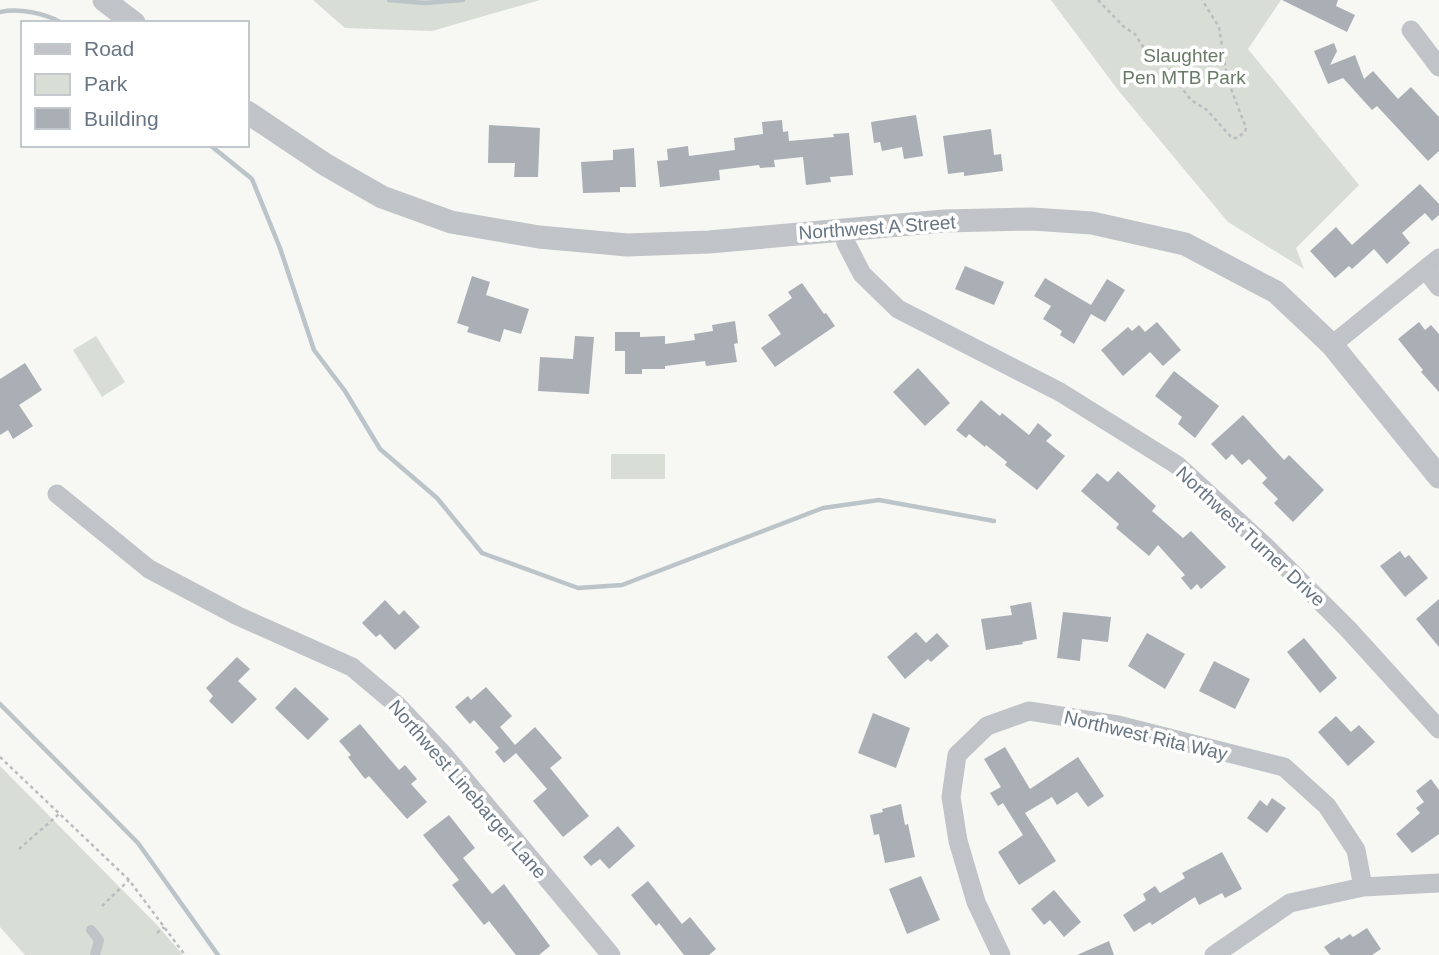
<svg xmlns="http://www.w3.org/2000/svg" width="1439" height="955" font-family="Helvetica,sans-serif">
	<style>
		.green { fill: #d8ddd5 }
		.lines { fill: none; stroke-linecap: round; stroke-linejoin: round }
		.stream { stroke: #bbc4c9; stroke-width: 4.5 }
		.building { fill: #a9afb5 }
		.path { stroke: #babcbf; stroke-width: 2.5; stroke-dasharray: 3.5 3.5; stroke-linecap: butt }
		.service { stroke: #c0c3c7; stroke-width: 10 }
		.minor { stroke: #c0c3c7; stroke-width: 19 }
		.tertiary { stroke: #c0c3c7; stroke-width: 23 }
		.labels { text-anchor: middle; stroke-width: 7; stroke-linejoin: round; paint-order: stroke }
		.park-label { font-size: 19px; fill: #697a67; stroke: #fff }
		.street-label { font-size: 19px; fill: #687583; stroke: #fff }
	</style>
	<rect width="100%" height="100%" fill="#f7f7f4"/>
	<!-- green -->
	<path class="green" d="M313 0H540L432 31 345 28Z
		M1051 0H1281L1248 49 1359 185 1296 248 1304 269 1228 222 1118 90Z
		M96 336 125 382 102 397 73 350Z
		M611 454H665V479H611Z
		M0 766 158 926 183 955H25L0 927Z"/>
	<g class="lines">
		<!-- stream -->
		<path class="stream" d="M389 0 425 3 463 0
			M0 12C19 8 45 13 62 23
			M210 145 252 179 280 248 314 350 345 391 380 449 437 498 482 553 578 588 622 585 823 508 879 500 994 521
			M0 704 138 843 218 955"/>
	</g>
	<!-- building -->
	<path class="building" d="M1282 0H1338L1336 6 1355 15 1347 32Z
		M1334 43 1337 51 1330 65 1355 55 1364 79 1373 71 1398 99 1411 87 1439 117V151L1428 161 1377 106 1372 110 1343 78 1328 84 1314 51Z
		M916 115 923 156 904 159 902 147 882 151 880 142 874 143 871 122Z
		M782 120 783 132 788 131 789 141 834 137 833 134 849 133 853 175 830 177 831 182 806 185 803 157 774 160 775 167 760 168 759 165 719 170 720 180 660 187 657 161 668 160 667 149 688 146 689 156 735 150 734 138 763 134 762 122Z
		M489 125 540 128 538 177H514L515 163H488Z
		M991 129 994 155 1001 154 1003 171 964 176V172L948 174 943 136Z
		M634 148 636 187H620V192L583 193 581 162 613 160V150Z
		M1420 184 1439 204V215L1432 221 1425 213 1402 233 1410 243 1387 264 1374 249 1352 269 1349 266 1335 278 1310 251 1336 227 1352 245Z
		M965 266 1004 282 994 305 955 289Z
		M472 276 490 282 486 295 529 309 521 334 504 329 500 342 467 332 469 327 457 323Z
		M1045 278 1091 305 1107 279 1125 290 1105 322 1091 314 1074 344 1060 335 1062 331 1043 319 1051 306 1034 296Z
		M802 283 824 314 826 313 835 326 775 367 761 348 781 334 768 315 792 298 788 292Z
		M735 321 738 343 734 344 737 362 706 366 705 361 665 366V369H642V374H625V351H615V332H640V337L665 336V344L695 340 694 334 713 331 712 325Z
		M1157 322 1181 350 1163 366 1150 352 1123 376 1101 350 1128 327 1132 331 1139 325 1145 332Z
		M1419 322 1425 330 1431 325 1439 334V392L1421 372 1423 370 1398 339Z
		M575 336 594 337 589 394 538 391 540 357 573 359Z
		M25 363 42 390 19 405 33 426 13 439 8 430 0 435V379Z
		M918 368 950 403 925 426 893 392Z
		M1174 371 1219 406 1195 438 1178 424 1182 417 1155 396Z
		M981 400 1000 416 1002 413 1029 435 1038 423 1052 435 1046 441 1065 456 1037 490 1005 465 1007 462 986 445 985 447 969 434 966 438 956 430Z
		M1243 415 1284 460 1289 455 1324 490 1293 522 1274 503 1278 499 1262 483 1267 478 1249 459 1242 465 1232 454 1226 460 1211 444Z
		M1118 471 1156 506 1152 511 1183 538 1191 531 1226 567 1201 589 1197 584 1191 590 1181 578 1185 575 1158 545 1149 556 1116 528 1119 524 1081 491 1097 473 1108 482Z
		M1400 551 1405 558 1409 555 1428 578 1405 597 1380 566Z
		M1439 599V647L1416 619Z
		M385 600 399 615 404 610 420 627 395 650 380 634 376 637 362 623Z
		M1031 602 1037 639 1022 642 1023 644 986 650 981 619 1012 615 1010 606Z
		M1063 612 1111 617 1108 642 1082 639 1080 661 1057 658Z
		M916 632 926 643 937 633 949 646 931 662 928 659 905 679 887 657Z
		M1147 633 1185 654 1165 689 1128 666Z
		M1304 638 1337 678 1320 693 1287 652Z
		M237 657 250 669 238 681 257 699 232 724 209 701 213 696 206 688Z
		M1214 661 1250 679 1235 709 1199 691Z
		M295 687 329 719 308 740 275 708Z
		M486 687 512 716 500 727 515 745 535 727 562 758 550 768 589 816 563 837 533 801 547 789 516 753 504 763 495 752 499 748 474 720 470 724 455 707 468 696 471 700Z
		M873 713 910 728 896 768 858 753Z
		M1336 716 1351 732 1359 725 1375 742 1348 766 1318 732Z
		M360 724 399 770 405 765 417 779 411 784 427 802 407 819 369 776 365 779 348 757 351 755 339 741Z
		M1005 747 1030 789 1078 757 1104 796 1088 807 1077 792 1057 805 1052 797 1025 813 1056 861 1019 885 998 852 1023 835 1003 803 998 806 990 793 1001 787 984 759Z
		M1431 779 1439 790V834L1412 853 1396 834 1420 813 1416 808 1424 802 1416 791Z
		M1272 798 1286 808 1267 833 1247 818 1260 800 1267 806Z
		M901 804 905 825 908 824 915 857 885 863 879 834 874 835 870 815 883 812 882 809Z
		M449 815 475 848 463 858 492 894 504 884 550 946 539 955H516L489 921 484 925 452 885 459 880 423 835Z
		M618 826 635 846 609 869 600 859 591 866 583 857Z
		M1222 852 1242 889 1225 898 1222 893 1199 905 1195 897 1152 925 1150 922 1134 932 1123 915 1146 900 1143 894 1155 886 1160 893 1185 878 1182 873Z
		M921 876 940 920 907 934 889 889Z
		M648 881 682 924 690 917 716 949 709 955H684L659 923 656 926 631 895Z
		M1054 890 1081 922 1064 937 1050 920 1044 925 1031 909Z
		M1367 928 1381 949 1372 955H1330L1324 947 1339 937 1341 940 1350 934 1353 937Z
		M1109 941 1114 955H1077Z"/>
	<g class="lines">
		<!-- path -->
		<path class="path" d="M1098 0 1125 28 1135 34 1147 53 1164 65 1191 100 1207 110 1232 138H1237L1245 132 1246 128 1227 78 1219 27 1202 0
			M0 757 129 880 185 955
			M19 849 59 814
			M102 906 129 880
			M157 933 164 927"/>
		<!-- service -->
		<path class="service" d="M91 930 99 940 95 955"/>
		<!-- minor -->
		<path class="minor" d="M1411 30 1439 67
			M843 229 846 243 862 274 898 309 1060 392 1177 465 1265 546 1348 629 1439 729
			M1426 270 1439 287
			M1332 345 1439 258
			M57 494 149 569 238 616 352 667 397 705 444 755 611 955
			M1001 955 976 902 958 841 951 797 957 755 987 726 1029 711 1118 725 1284 767 1327 806 1356 850 1363 887
			M1214 955 1290 903 1363 887 1439 883"/>
		<!-- tertiary -->
		<path class="tertiary" d="M104 0 134 23
			M247 112 326 165 382 197 451 222 539 237 627 245 709 242 944 221 1032 219 1092 223 1185 244 1276 292 1332 345 1439 477"/>
	</g>
	<g class="labels">
		<!-- park labels -->
		<g class="park-label">
			<text x="1184" y="62">Slaughter<tspan x="1184" dy="22">Pen MTB Park</tspan></text>
		</g>
		<!-- street labels -->
		<g class="street-label">
			<text transform="translate(877 227) rotate(-4)" y="7">Northwest A Street</text>
			<text transform="translate(1251 536) rotate(43)" y="7">Northwest Turner Drive</text>
			<text transform="translate(1146 735) rotate(13)" y="7">Northwest Rita Way</text>
			<text transform="translate(468 789) rotate(49)" y="7">Northwest Linebarger Lane</text>
		</g>
	</g>
	<!-- legend -->
	<rect x="21" y="21" width="228" height="126" fill="#ffffff" stroke="#c3c8cd" stroke-width="2"/>
	<rect x="35" y="44" width="35" height="10" fill="#c0c3c7" stroke="#c3c8cd" stroke-width="2"/>
	<text x="84" y="56" font-size="21" fill="#687583">Road</text>
	<rect x="35" y="74" width="35" height="21" fill="#d8ddd5" stroke="#c3c8cd" stroke-width="2"/>
	<text x="84" y="91" font-size="21" fill="#687583">Park</text>
	<rect x="35" y="108" width="35" height="21" fill="#a9afb5" stroke="#c3c8cd" stroke-width="2"/>
	<text x="84" y="126" font-size="21" fill="#687583">Building</text>
</svg>
